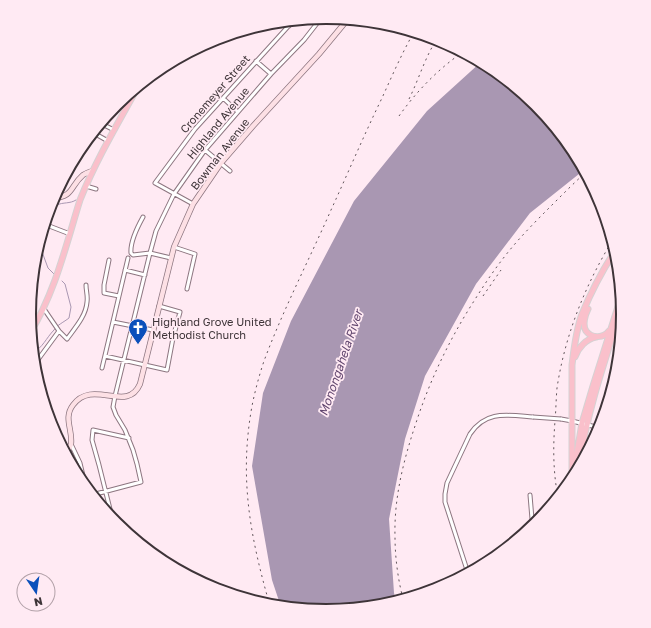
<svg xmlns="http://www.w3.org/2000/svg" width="651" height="628" font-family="'Golos Text',sans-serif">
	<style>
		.water { fill: #a997b2 }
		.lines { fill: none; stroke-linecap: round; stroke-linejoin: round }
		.stream { stroke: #a997b2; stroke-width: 1 }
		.minor-casing { stroke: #8d7680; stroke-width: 5 }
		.secondary-casing { stroke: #8d7680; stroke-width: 6 }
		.primary-casing { stroke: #d5d2d3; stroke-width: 7 }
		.minor { stroke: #fff; stroke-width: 3 }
		.secondary { stroke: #fde0e5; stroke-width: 4.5 }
		.primary { stroke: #fac0cb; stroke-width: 5 }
		.rail { stroke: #61555a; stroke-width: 1; stroke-dasharray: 2 4; stroke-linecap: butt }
		.minor-bridge-casing { stroke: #8d7680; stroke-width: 5; stroke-linecap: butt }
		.minor-bridge { stroke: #fff; stroke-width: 3 }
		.labels { text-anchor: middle; stroke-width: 3.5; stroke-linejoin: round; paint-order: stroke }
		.street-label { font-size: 11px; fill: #3e3438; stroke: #ffeaf3 }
		.poi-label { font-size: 11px; fill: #3e3438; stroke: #ffeaf3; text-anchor: start }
		.water-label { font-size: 12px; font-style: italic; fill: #61456e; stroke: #ffeaf3 }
		.rim { fill: none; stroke: #3e3438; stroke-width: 2 }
	</style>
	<rect width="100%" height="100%" fill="#ffeaf3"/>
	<!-- water -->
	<path class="water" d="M481 62 491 67 536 104 573 149 584 170 530 213 476 284 425 376 405 439 389 519 394 593 396 601 383 605 325 611 281 607 272 580 252 466 263 393 291 321 354 201 427 111Z"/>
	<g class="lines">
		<!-- stream -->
		<path class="stream" d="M45 223C46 216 50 208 57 205 63 202 70 204 76 200
			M44 226 41 249 48 268 54 274
			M32 353C43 348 46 338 54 330 57 325 64 322 69 318L71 307 65 284 62 281"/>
		<defs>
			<path id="minor" d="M284 21 289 26
				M256 61 271 74
				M223 98 238 112
				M100 123 114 130
				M92 132 108 141
				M205 150 230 171
				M86 186 96 189
				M193 204 155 183 195 129 294 20
				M143 217C138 226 130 242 131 253L133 255 150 253 171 258
				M44 224 70 234
				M174 247 195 254 187 289
				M109 260 104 285V293L119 296
				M125 270 145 275
				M44 309 59 331 67 339C75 328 86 316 87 302 88 296 86 291 86 285
				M113 322 153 330
				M105 356 167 370 173 338 180 312 159 306
				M34 365 59 331
				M102 368 128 258
				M561 419 572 421 600 428
				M71 444 80 463 86 488
				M92 495 141 482 137 464 133 450 125 430 116 415 113 407 115 396 150 253 156 231 174 194 205 150 271 74 304 40 322 17
				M530 495 532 519 534 525
				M112 517 99 465 92 440 93 430 129 438
				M468 573 445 502V494L447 483 470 434C486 410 507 415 533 417"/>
			<path id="secondary" d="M53 198C74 197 70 186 83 175 86 173 89 172 92 171
				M66 455C68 452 70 448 71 444 73 430 63 418 73 405 93 378 127 414 140 384L174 247 193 204 221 163 253 126 319 54 348 19"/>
			<path id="primary" d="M588 309C585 315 582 325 586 331 592 339 604 338 609 331
				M30 333C55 293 66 245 80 200 96 160 118 123 139 85
				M575 357C578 348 586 339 596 337
				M579 466C587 412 605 360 622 307
				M574 471 582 423 593 386 621 297
				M572 480V365C574 348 576 330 582 314 591 292 602 271 615 251"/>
		</defs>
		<!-- minor casing -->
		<use href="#minor" class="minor-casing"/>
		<!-- secondary casing -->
		<use href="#secondary" class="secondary-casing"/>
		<!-- primary casing -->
		<use href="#primary" class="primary-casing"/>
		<!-- minor -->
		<use href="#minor" class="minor"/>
		<!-- secondary -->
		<use href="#secondary" class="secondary"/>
		<!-- primary -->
		<use href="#primary" class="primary"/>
		<!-- rail -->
		<path class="rail" d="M409 99C419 79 425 57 437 39
			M399 116C416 92 438 69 463 52
			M483 296 501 270
			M558 497C553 472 553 446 555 421 556 410 556 399 557 388 565 335 585 286 612 241
			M403 599C398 579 395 558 395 536 394 499 403 462 415 426 429 382 449 340 474 301 484 285 494 270 505 256 519 238 536 221 552 205 563 194 574 183 585 173
			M270 606C250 536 239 478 252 406 255 391 259 376 264 361 283 310 309 260 331 210 348 173 364 135 382 98 392 76 402 53 414 32"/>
		<defs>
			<path id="minor-bridge" d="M533 417 561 419"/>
		</defs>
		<!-- minor-bridge casing -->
		<use href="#minor-bridge" class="minor-bridge-casing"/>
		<!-- minor-bridge -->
		<use href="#minor-bridge" class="minor-bridge"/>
	</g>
	<!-- icons -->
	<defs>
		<symbol id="church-pin" viewBox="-11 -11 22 30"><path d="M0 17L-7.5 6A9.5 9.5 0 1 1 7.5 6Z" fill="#0b50bb" stroke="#ffeaf3"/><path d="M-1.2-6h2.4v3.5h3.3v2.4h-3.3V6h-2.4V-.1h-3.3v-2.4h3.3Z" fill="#fff"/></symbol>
	</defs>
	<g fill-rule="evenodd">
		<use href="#church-pin" x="127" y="317" width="22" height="30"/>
	</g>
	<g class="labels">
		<!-- street labels -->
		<g class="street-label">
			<text transform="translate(215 94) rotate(-49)" y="4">Cronemeyer Street</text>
			<text transform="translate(218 123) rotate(-50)" y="4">Highland Avenue</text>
			<text transform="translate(220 154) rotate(-52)" y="4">Bowman Avenue</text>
		</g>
		<!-- poi labels -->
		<g class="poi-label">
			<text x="152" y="326">Highland Grove United<tspan x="152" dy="13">Methodist Church</tspan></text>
		</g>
		<!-- water labels -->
		<g class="water-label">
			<text transform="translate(341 363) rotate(-71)" y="4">Monongahela River</text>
		</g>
	</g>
	<!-- crop -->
	<path d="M0 0H651V628H0ZM36 314a290 290 0 1 1 580 0a290 290 0 1 1-580 0Z" fill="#ffeaf3" fill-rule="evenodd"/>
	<path class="rim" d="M36 314a290 290 0 1 1 580 0a290 290 0 1 1-580 0Z"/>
	<!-- north arrow -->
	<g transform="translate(36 592) rotate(167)"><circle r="19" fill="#ffeaf3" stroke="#b2a1a8"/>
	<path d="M0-3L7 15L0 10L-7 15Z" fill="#0b50bb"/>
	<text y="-6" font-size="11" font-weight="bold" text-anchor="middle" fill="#3e3438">N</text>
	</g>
</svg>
